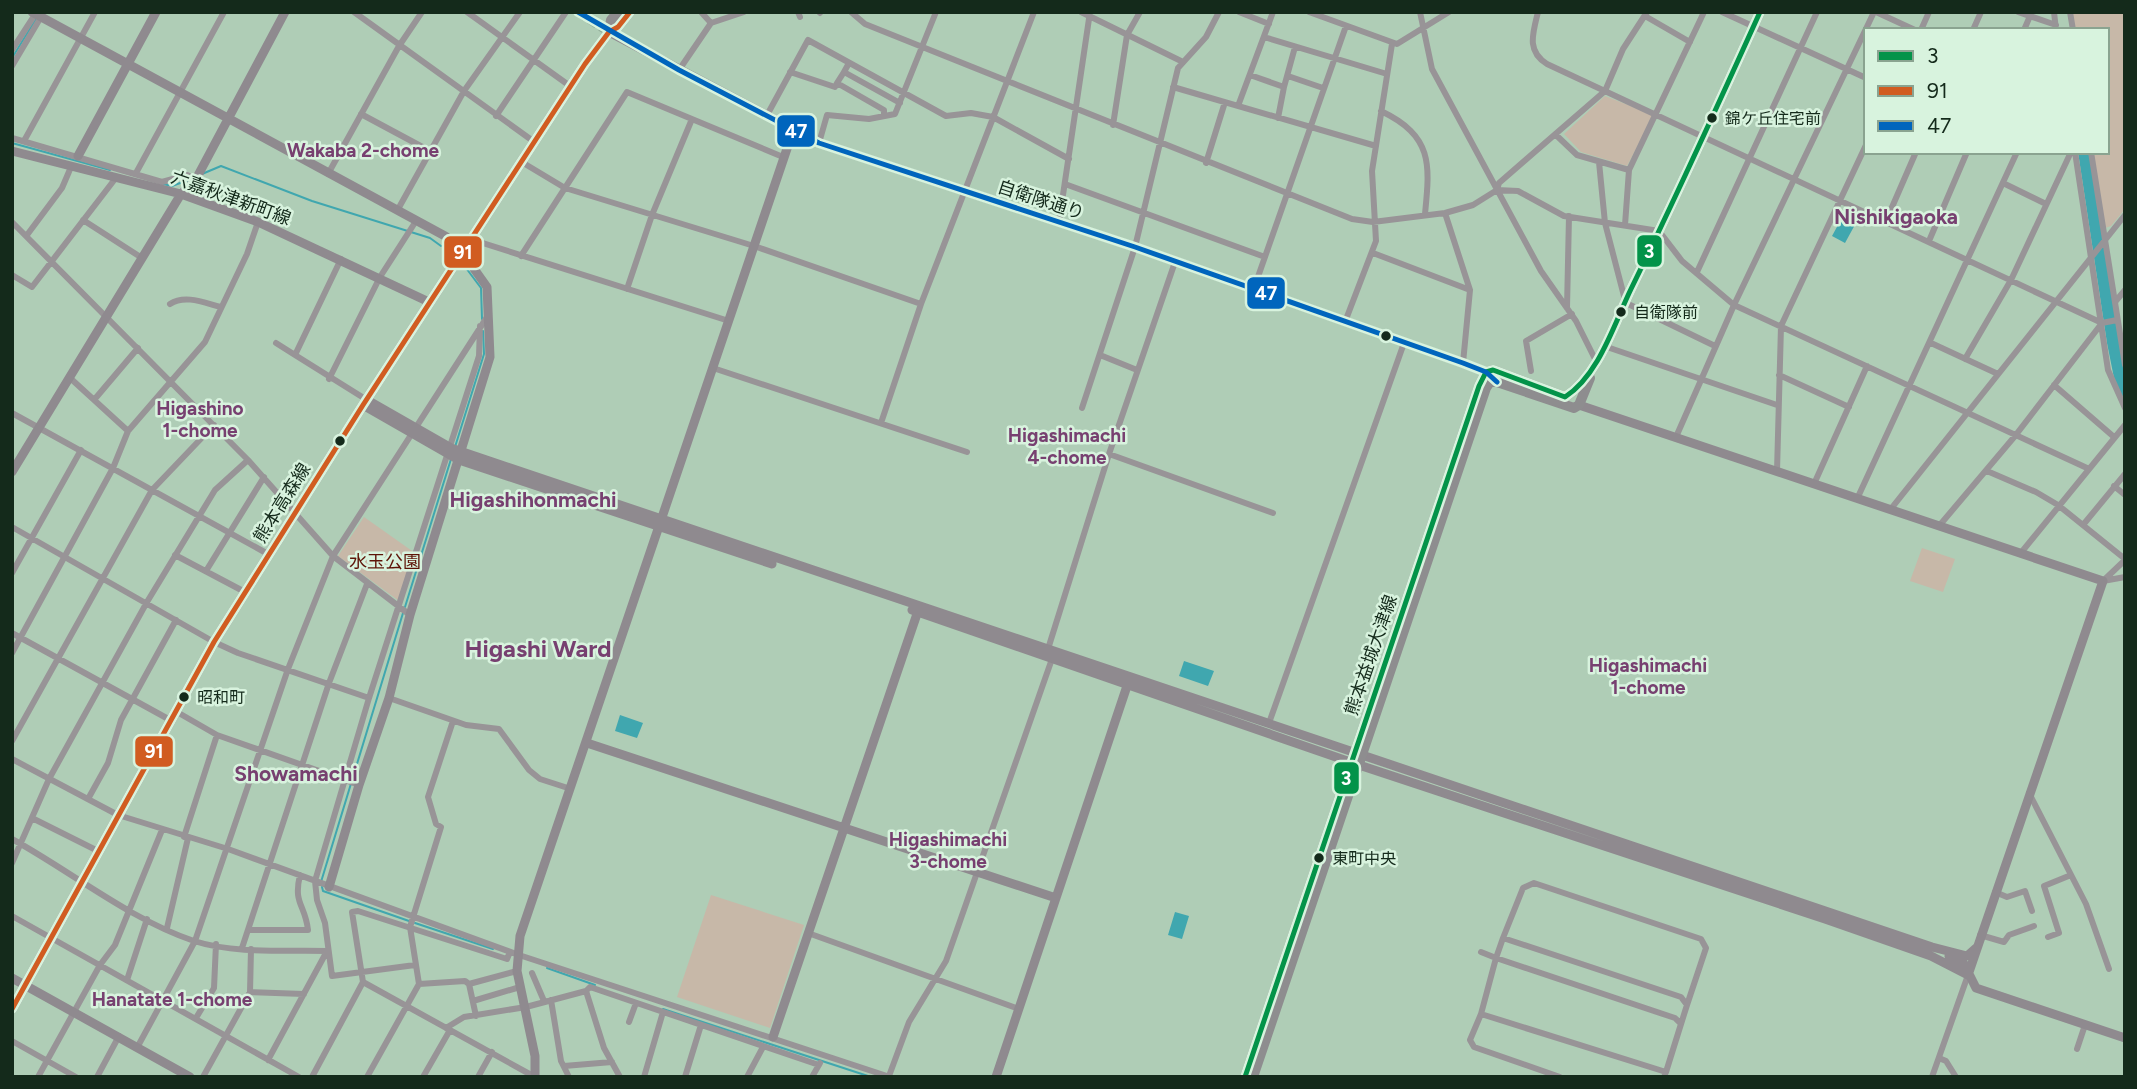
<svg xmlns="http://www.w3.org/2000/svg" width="2137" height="1089" font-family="Figtree,'Noto Sans JP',sans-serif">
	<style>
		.green { fill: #c7b8a8 }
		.water { fill: #40a7af }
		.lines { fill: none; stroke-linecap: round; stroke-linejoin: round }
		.stream { stroke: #40a7af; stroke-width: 2 }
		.secondary-tunnel { stroke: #90ac97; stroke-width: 9; stroke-dasharray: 9 4.5; stroke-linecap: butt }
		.street { stroke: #989497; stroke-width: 6 }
		.secondary { stroke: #8f8a8f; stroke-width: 9 }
		.primary { stroke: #8e8d8f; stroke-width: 10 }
		.bus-1-casing { stroke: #d8f3de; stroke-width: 10 }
		.bus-2-casing { stroke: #d8f3de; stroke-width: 10 }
		.bus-3-casing { stroke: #d8f3de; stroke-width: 10 }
		.bus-1 { stroke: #039349; stroke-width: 5 }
		.bus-2 { stroke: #d15c21; stroke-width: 5 }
		.bus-3 { stroke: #0065bd; stroke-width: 5 }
		.bus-dot { fill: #142a1b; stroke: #d8f3de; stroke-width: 2.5 }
		.labels { text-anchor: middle; stroke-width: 5; stroke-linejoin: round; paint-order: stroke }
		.bus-label { font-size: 16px; fill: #142a1b; stroke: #d8f3de; text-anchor: start }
		.street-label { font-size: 18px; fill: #142a1b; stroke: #d8f3de }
		.park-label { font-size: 18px; fill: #5e1408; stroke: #d8f3de }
		.neighbourhood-label { font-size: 19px; font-weight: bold; fill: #774070; stroke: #d8f3de }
		.quarter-label { font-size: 21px; font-weight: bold; fill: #774070; stroke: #d8f3de }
		.district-label { font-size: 24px; font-weight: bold; fill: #774070; stroke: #d8f3de }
		.line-badge { stroke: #d8f3de; stroke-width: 2.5 }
		.badge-label { font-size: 19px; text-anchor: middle; font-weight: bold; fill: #fff }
	</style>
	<rect width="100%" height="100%" fill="#afcdb6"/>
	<!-- green -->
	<path class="green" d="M2072 12H2125V209L2111 226 2105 228 2093 152H2107V30H2075Z
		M1605 96 1654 115 1627 166 1581 152 1564 134Z
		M364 517 415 553 399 601 338 556Z
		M1922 548 1955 559 1943 592 1910 581Z
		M711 895 804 925 770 1028 677 997Z"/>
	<!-- water -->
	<path class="water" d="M2078 152H2089L2125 371V404L2114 378 2107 343Z
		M1844 214 1857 221 1845 243 1832 236Z
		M1184 661 1214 671 1208 686 1179 676Z
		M620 715 643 723 637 738 615 731Z
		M1175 912 1189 916 1182 939 1168 935Z"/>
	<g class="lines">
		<!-- stream -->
		<path class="stream" d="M12 58 36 19
			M12 143 110 170
			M202 174 221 166 312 201 430 238 441 246
			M163 184 172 186 191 179
			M466 268 481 288 482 319
			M455 447 484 354 483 331
			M405 607 451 459
			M321 882 403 613
			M322 887 323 891 409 921
			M415 923 493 949
			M547 968 595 985
			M663 1009 871 1077"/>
		<!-- secondary-tunnel -->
		<path class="secondary-tunnel" d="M578 12 609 32"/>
		<!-- street -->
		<path class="street" d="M354 12 533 141
			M467 12 570 86
			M701 12 711 23
			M798 12 800 17
			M819 12 820 13
			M851 12 865 24 1352 219 1373 222 1445 213 1473 205 1497 190 1499 183 1605 91 1623 49 1647 12
			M1081 12 1181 61
			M1239 12 1269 24
			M1309 12 1397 44 1449 12
			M1420 12 1432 69 1541 271 1576 321 1596 361
			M1538 12C1533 33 1526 51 1547 64L2102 323 2117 320
			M1722 12 1866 78
			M1876 12 1915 30
			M2018 12 2056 25
			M2054 12 2056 30
			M2070 12 2073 30
			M1645 16 1690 42
			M1921 30 1929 12
			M1973 30 1981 12
			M2024 30 2030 16
			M1264 37 1387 74
			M12 50 36 13
			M849 63 844 72 900 103
			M12 66 41 17
			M679 70 711 23 744 12
			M790 72 835 87 837 83
			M844 72 837 83 884 110V116
			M1250 75 1284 87 1278 118
			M1288 76 1323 88
			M1173 87 1376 146
			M1284 87 1295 47
			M1238 106 1273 12
			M1381 111C1433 136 1430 164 1425 214
			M361 114 430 151
			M496 116 566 12
			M766 117 808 40 946 116 971 113 993 117 1069 159
			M1113 125 1127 35 1140 12
			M1556 135 1577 155 1629 170
			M12 138 162 182 187 175 195 179
			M24 141 95 12
			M819 143 827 115 869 119 895 114 936 12
			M2075 152 2108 370 2125 408
			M2091 152 2125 365
			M520 161 565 188 754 246 921 304 881 423
			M1599 162 1605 223 1625 300
			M1206 163 1225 102
			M136 173 224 12
			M328 174 399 46 422 12
			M2003 183 2046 204
			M1065 184 1265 257
			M1497 190 1518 191 1564 216 1659 231 1682 261 1734 305 2087 468
			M397 211 464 91 520 12
			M1445 213 1470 290 1463 363
			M83 220 142 258
			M1886 221 1916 152
			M12 222 248 460 333 556 410 615
			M1059 222 1090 12
			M1625 225 1629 170 1704 12
			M27 235 62 188 71 167
			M470 239 729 321
			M1929 241 1967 152
			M1373 253 1470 290
			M521 256 627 92 783 157
			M341 259 295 355 367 400
			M1697 272 1817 12
			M12 275 32 287 115 179
			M627 289 652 215 692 119
			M1253 291 1346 26
			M1624 302 1715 346
			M2115 302 2125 290
			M170 304C185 294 205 303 221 307
			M921 304 1034 12
			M1567 308 1569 216
			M1345 322 1376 241 1372 171 1392 44
			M276 343 295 355
			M1931 343 1998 374
			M1604 346 1777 405
			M1100 355 1137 370
			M1965 359 2011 280 2071 152
			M713 368 967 452
			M1531 371 1526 341 1572 314
			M1779 375 1849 407
			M69 377 128 431
			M329 379 380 277 416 221
			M2054 385 2114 437
			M94 400 138 348
			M1082 408 1135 247 1178 68 1206 37 1219 12
			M12 413 268 554
			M1676 437 1734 305 1874 12
			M1109 454 1273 513
			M1777 471 1781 326 1866 145
			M1987 471 2036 492 2058 505 2125 559
			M1814 484 1867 366
			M2114 486 2125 495
			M1857 499 2017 152
			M1890 510 2125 215
			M2083 525 2125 474
			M1939 526 2015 436 2102 323
			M12 527 214 642 238 653 369 698
			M2020 554 2125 425
			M175 555 245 592
			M206 571 264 477
			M12 573 81 450
			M2103 581 2125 560
			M2103 581 2125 577
			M12 633 172 721
			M1048 649 1109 454 1175 262
			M12 653 113 468 128 431 205 342 247 254 258 222
			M389 698 466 725 499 729 529 770 540 779 571 789
			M177 712 217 735 359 785
			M1269 723 1404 343
			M12 741 152 490 214 425
			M12 759 118 815 228 849 519 955 890 1077
			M2029 793 2086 904 2109 969
			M88 799 108 763 121 720 176 620
			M32 818 98 851
			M184 837 217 735
			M12 839C72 872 129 919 194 941 235 954 284 950 327 951L268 1060
			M12 863 49 779 147 602 215 490 248 460
			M1995 892 2007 897 2025 891 2032 911
			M12 916 299 1077
			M167 928 188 838
			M248 930H308C305 904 293 904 300 875
			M808 933 1019 1009
			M1980 935 2004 942 2009 935 2034 926
			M2048 937 2059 933 2044 886 2071 875
			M1503 938 1523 888 1534 883 1701 939 1706 948 1687 1005
			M242 948 329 683 367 584
			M1481 952 1496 958 1503 938 1681 997 1687 1005 1681 1024
			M415 965 332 976 325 923 317 900 315 881 369 698 479 356 480 326
			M532 973 544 1001
			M127 980 147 919
			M363 982 535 1077
			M419 984 465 981 469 984
			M586 991 604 1048 620 1077
			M250 992 304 994
			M551 1000 561 1061 569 1077
			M473 1001 520 987
			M1481 1014 1496 958 1675 1018 1681 1024 1666 1072
			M476 1016 469 984 517 971
			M196 1018 214 988 216 944
			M629 1022 636 1003
			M446 1028 464 1017 526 1007 586 991 590 987 819 1065
			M12 1041 76 1077
			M138 1046 195 941 288 669 333 556 489 314
			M2077 1049 2085 1025
			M1939 1058 1946 1061 1956 1077
			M564 1066 612 1062
			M889 1076 909 1022 946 961 1053 656
			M38 1077 100 965 115 945 162 830
			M97 1077 119 1036
			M203 1077 250 992 251 949
			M312 1077 363 982 352 912 358 911 507 959 510 952
			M367 1077 419 984 410 927 441 827 436 824 428 797 453 721
			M423 1077 450 1030
			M478 1077 492 1052
			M644 1077 663 1012
			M685 1077 701 1025
			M747 1077 763 1047
			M812 1077 820 1063
			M1560 1077 1474 1047 1470 1040 1481 1014 1666 1072 1664 1077
			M1932 1077 1968 975"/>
		<!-- secondary -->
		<path class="secondary" d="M32 12 445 236 463 249
			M609 32 819 143 1135 247 1463 363 1486 372 1497 382
			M12 151 181 194 258 222 429 302
			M78 156 156 12
			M367 400 451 448 1932 947 1967 956 1976 948
			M363 405 459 460 772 564
			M1579 405 2103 581 1968 975
			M12 472 181 194 195 181 285 12
			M912 610 1359 765 1825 919 1931 956 1968 975
			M587 743 1056 898
			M329 887 359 785 389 698 410 615 490 357 487 287 462 252
			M1949 956 1964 964 1976 988 2125 1038
			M12 978 190 1077
			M773 1037 919 608
			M535 1077V1056L517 971 520 936 793 131
			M996 1077 1129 680"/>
		<!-- primary -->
		<path class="primary" d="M609 32 611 20 618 12
			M12 1009 214 642 363 405 585 64 609 32 618 27 630 12
			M1245 1077 1479 386 1486 372 1493 370 1565 397C1599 375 1614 324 1631 289 1676 197 1718 105 1760 12
			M1253 1077 1486 388 1490 382H1497L1574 408 1579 405 1590 378"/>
		<defs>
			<path id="bus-1" d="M1245 1077 1479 386 1486 372 1493 370 1565 397C1599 375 1614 324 1631 289 1676 197 1718 105 1760 12"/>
			<path id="bus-2" d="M12 1009 214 642 363 405 585 64 609 32 618 27 630 12"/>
			<path id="bus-3" d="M578 12 679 70 819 143 1135 247 1463 363 1486 372 1497 382"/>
		</defs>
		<!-- bus-1 casing -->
		<use href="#bus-1" class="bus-1-casing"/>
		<!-- bus-2 casing -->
		<use href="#bus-2" class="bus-2-casing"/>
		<!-- bus-3 casing -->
		<use href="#bus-3" class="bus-3-casing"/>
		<!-- bus-1 -->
		<use href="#bus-1" class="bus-1"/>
		<!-- bus-2 -->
		<use href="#bus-2" class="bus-2"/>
		<!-- bus-3 -->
		<use href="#bus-3" class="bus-3"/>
	</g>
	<!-- markers -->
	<g class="bus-dot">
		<circle cx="1712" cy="118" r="6"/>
		<circle cx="1621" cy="312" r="6"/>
		<circle cx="1386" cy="336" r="6"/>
		<circle cx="340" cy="441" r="6"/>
		<circle cx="184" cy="697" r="6"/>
		<circle cx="1319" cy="858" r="6"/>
	</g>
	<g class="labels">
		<!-- bus labels -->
		<g class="bus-label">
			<text x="1725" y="124">錦ケ丘住宅前</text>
			<text x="1634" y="318">自衛隊前</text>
			<text x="197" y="703">昭和町</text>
			<text x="1332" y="864">東町中央</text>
		</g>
		<!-- street labels -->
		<g class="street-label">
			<text transform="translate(231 198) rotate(20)" y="6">六嘉秋津新町線</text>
			<text transform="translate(1041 200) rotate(18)" y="6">自衛隊通り</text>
			<text transform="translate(282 503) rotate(-58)" y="6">熊本高森線</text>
			<text transform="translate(1371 655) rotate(-71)" y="6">熊本益城大津線</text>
		</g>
		<!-- park labels -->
		<g class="park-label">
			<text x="385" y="568">水玉公園</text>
		</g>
		<!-- neighbourhood labels -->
		<g class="neighbourhood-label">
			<text x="363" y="157">Wakaba 2-chome</text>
			<text x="200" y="415">Higashino<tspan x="200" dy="22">1-chome</tspan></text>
			<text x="1067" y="442">Higashimachi<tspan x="1067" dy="22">4-chome</tspan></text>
			<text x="1648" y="672">Higashimachi<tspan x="1648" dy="22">1-chome</tspan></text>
			<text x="948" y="846">Higashimachi<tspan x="948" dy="22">3-chome</tspan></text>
			<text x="172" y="1006">Hanatate 1-chome</text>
		</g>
		<!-- quarter labels -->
		<g class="quarter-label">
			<text x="1896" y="224">Nishikigaoka</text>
			<text x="533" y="507">Higashihonmachi</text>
			<text x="296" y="781">Showamachi</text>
		</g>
		<!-- district labels -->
		<g class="district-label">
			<text x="538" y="657">Higashi Ward</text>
		</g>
	</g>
	<g class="line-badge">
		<rect x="776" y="114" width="40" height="34" rx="7" fill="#0065bd"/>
		<rect x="1636" y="234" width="27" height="34" rx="7" fill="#039349"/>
		<rect x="443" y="235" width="40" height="34" rx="7" fill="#d15c21"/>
		<rect x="1246" y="276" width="40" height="34" rx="7" fill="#0065bd"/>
		<rect x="134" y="735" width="40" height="33" rx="7" fill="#d15c21"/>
		<rect x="1333" y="761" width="27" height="34" rx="7" fill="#039349"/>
	</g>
	<g class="badge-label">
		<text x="796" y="138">47</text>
		<text x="1649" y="258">3</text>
		<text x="463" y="259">91</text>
		<text x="1266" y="300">47</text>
		<text x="154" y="758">91</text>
		<text x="1346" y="785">3</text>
	</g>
	<!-- border -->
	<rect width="2137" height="1089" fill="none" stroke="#142a1b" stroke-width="28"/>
	<!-- legend -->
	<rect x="1864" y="28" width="245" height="126" fill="#d8f3de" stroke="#8aa390" stroke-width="2"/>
	<rect x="1878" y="51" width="35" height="10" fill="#039349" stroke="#8aa390" stroke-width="2"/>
	<text x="1927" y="63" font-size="21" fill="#142a1b">3</text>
	<rect x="1878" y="86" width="35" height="10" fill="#d15c21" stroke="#8aa390" stroke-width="2"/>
	<text x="1927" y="98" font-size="21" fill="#142a1b">91</text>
	<rect x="1878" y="121" width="35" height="10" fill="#0065bd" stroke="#8aa390" stroke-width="2"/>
	<text x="1927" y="133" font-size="21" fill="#142a1b">47</text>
</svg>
